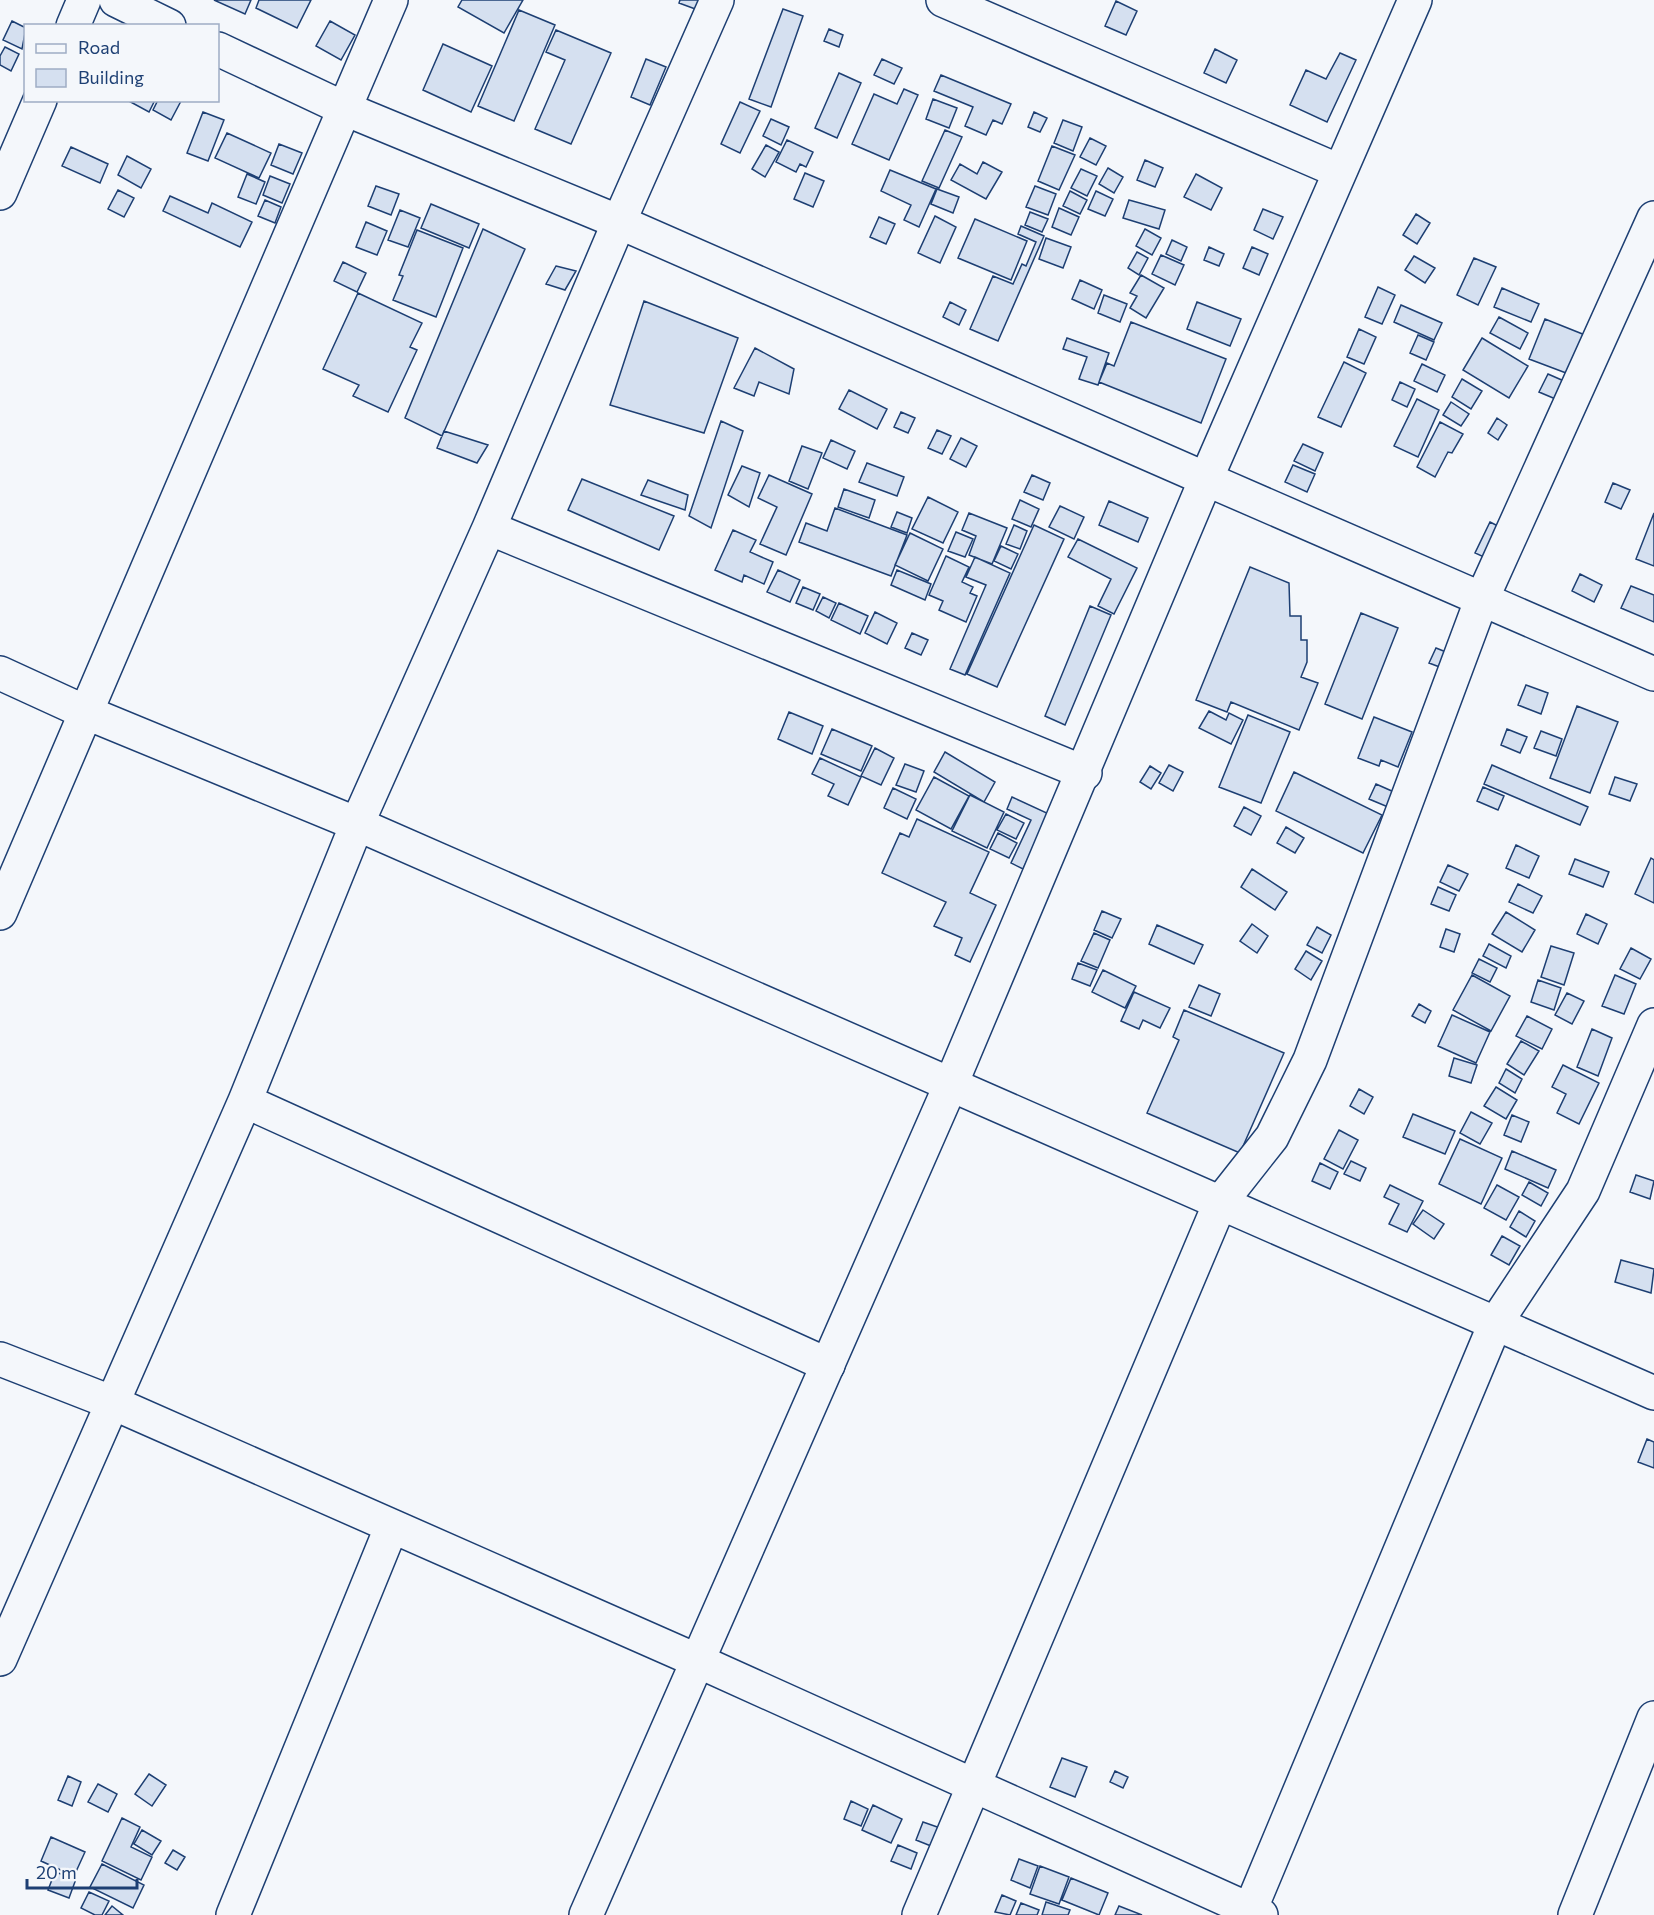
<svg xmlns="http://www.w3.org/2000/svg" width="1654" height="1915" font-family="Commissioner,sans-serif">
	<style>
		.building { fill: #d5e0f0; stroke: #1d3f73; stroke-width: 1.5 }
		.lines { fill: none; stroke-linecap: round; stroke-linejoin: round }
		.minor-casing { stroke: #1d3f73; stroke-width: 36 }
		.tertiary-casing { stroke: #1d3f73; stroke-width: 36 }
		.minor { stroke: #f4f7fb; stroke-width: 33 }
		.tertiary { stroke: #f4f7fb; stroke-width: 33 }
	</style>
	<rect width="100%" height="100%" fill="#f4f7fb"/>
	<!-- building -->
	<path class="building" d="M214 0H251L245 14Z
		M259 0H311L297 28 256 8Z
		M462 0H523L504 33 458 7Z
		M680 0H702L698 10 679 3Z
		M1116 1 1137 11 1126 35 1105 26Z
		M783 9 803 16 771 107 749 99Z
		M519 10 555 25 514 121 478 106Z
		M12 21 26 28 22 49 3 40Z
		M330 21 355 35 341 60 316 46Z
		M829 29 843 35 839 47 824 41Z
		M556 30 611 53 571 144 535 129 565 60 546 52Z
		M443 44 492 66 471 112 423 90Z
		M5 47 19 54 11 71 0 65V56Z
		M1215 49 1237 60 1226 83 1204 73Z
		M1340 53 1356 60 1327 122 1290 105 1306 70 1326 79Z
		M646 59 666 67 650 105 631 97Z
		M882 59 902 68 894 84 874 75Z
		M839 73 861 83 837 138 815 128Z
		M941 75 1011 104 1002 124 993 120 986 135 965 126 973 107 934 91Z
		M904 89 918 95 889 160 852 144 874 94 897 104Z
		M933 99 957 108 949 128 926 119Z
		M127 100H155L149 112Z
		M158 100 181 101 171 120 153 110Z
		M740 102 760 111 740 153 721 144Z
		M203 112 224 120 208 161 187 153Z
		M1034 112 1047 118 1040 132 1028 127Z
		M771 119 789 127 781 145 763 136Z
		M1063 120 1082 127 1073 151 1054 143Z
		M945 130 962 137 939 188 922 181Z
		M227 133 271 153 259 178 215 158Z
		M1090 138 1106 146 1096 165 1080 157Z
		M787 140 813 152 806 167 800 164 796 172 776 162Z
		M279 144 302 153 293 174 271 165Z
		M766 145 779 152 765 177 752 169Z
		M1052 146 1075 155 1059 190 1038 181Z
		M71 147 108 164 100 183 62 166Z
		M127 156 151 169 141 188 118 175Z
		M1145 160 1163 168 1155 187 1137 180Z
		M983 162 1002 172 986 199 951 180 960 164 977 174Z
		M1108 168 1123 177 1114 193 1099 184Z
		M1081 169 1097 176 1087 196 1071 188Z
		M890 170 936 189 919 227 904 220 911 205 881 191Z
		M805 173 824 181 813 207 794 199Z
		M247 174 265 182 256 204 238 197Z
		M1196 174 1222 188 1211 210 1184 197Z
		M270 176 290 184 282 203 263 195Z
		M376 186 399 194 391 215 368 206Z
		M1035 186 1056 194 1048 215 1026 207Z
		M937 189 959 197 953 213 931 204Z
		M118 190 134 198 124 217 108 209Z
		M1070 191 1087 200 1080 214 1063 206Z
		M1096 191 1113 199 1105 216 1088 209Z
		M170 196 208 213 212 203 252 222 240 247 163 211Z
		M265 200 281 207 275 223 258 216Z
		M1129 200 1165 210 1159 229 1123 218Z
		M431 204 479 224 469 248 421 228Z
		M1059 208 1079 217 1071 235 1052 227Z
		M1263 209 1283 217 1273 239 1254 230Z
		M400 210 420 218 408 247 388 240Z
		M1030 212 1048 219 1042 232 1025 225Z
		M1416 214 1430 223 1417 244 1403 235Z
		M935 216 956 227 940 263 918 253Z
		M879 217 895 224 886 244 870 237Z
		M975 219 1027 241 1011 280 958 258Z
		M366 222 387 231 377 255 356 247Z
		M1021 226 1044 236 998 341 970 329 993 276 1013 284 1022 264 1026 266 1036 242 1018 234Z
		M483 229 525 249 442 436 405 418Z
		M1145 229 1161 238 1152 255 1136 246Z
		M417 230 463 248 436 317 393 300 403 276 399 275Z
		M1046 238 1071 247 1063 268 1039 259Z
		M1172 240 1187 247 1181 261 1166 254Z
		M1209 247 1224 254 1219 266 1204 260Z
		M1252 247 1268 254 1259 275 1243 268Z
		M1137 252 1148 258 1139 275 1128 268Z
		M1161 255 1184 265 1175 285 1152 274Z
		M1414 256 1435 268 1425 283 1405 270Z
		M1474 258 1496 267 1478 305 1457 295Z
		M343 262 366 273 357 292 334 281Z
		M556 266 576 271 565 290 546 284Z
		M1141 275 1164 288 1146 318 1130 308 1137 296 1130 293Z
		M1080 280 1102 290 1094 309 1072 299Z
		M1378 287 1395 295 1382 324 1365 317Z
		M1502 288 1539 304 1531 322 1494 307Z
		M358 293 422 323 410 347 417 350 388 412 353 396 359 385 323 369Z
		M1104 295 1127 304 1120 322 1098 313Z
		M644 301 738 338 704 433 610 405Z
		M950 302 966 310 959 325 943 317Z
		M1197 302 1241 319 1230 346 1187 329Z
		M1401 305 1442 323 1434 340 1394 322Z
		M1499 317 1528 333 1520 349 1490 333Z
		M1545 319 1590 337 1574 376 1529 359Z
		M1131 322 1226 359 1201 423 1099 382 1107 363 1114 366Z
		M1359 329 1376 337 1364 364 1347 357Z
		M1418 335 1434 342 1426 360 1410 353Z
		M1067 338 1109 353 1098 385 1079 379 1087 357 1063 349Z
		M1482 338 1528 366 1509 398 1463 370Z
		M755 348 794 369 789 394 759 382 754 396 734 388Z
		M1344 362 1366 373 1341 427 1318 417Z
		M1422 364 1445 375 1437 392 1414 381Z
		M1548 374 1573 385 1565 403 1539 392Z
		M1462 379 1482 391 1471 409 1452 397Z
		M1400 382 1415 389 1407 407 1392 400Z
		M849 390 887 409 877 429 839 409Z
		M1417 399 1439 410 1418 457 1394 446Z
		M1451 402 1469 414 1461 426 1443 415Z
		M901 412 915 418 908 433 894 427Z
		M1497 418 1507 425 1498 440 1488 433Z
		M721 421 743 431 711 528 689 516Z
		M1440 422 1463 434 1452 453 1448 452 1435 477 1417 467Z
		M937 430 951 436 942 454 928 448Z
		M444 431 488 445 477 463 437 448Z
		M961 438 977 446 966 467 950 459Z
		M831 440 855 451 847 469 823 458Z
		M1303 444 1323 453 1315 471 1294 461Z
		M802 446 822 453 808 489 789 481Z
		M867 463 904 477 897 496 859 482Z
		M1293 465 1315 474 1307 492 1285 482Z
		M742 466 760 473 749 507 728 495Z
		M769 475 812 494 786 555 760 544 777 507 758 498Z
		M1032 475 1050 483 1043 500 1024 492Z
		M582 479 674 516 659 550 568 510Z
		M648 480 688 495 685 510 641 495Z
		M1613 483 1630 490 1621 509 1605 502Z
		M844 489 875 500 869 518 838 507Z
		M928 497 958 512 943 543 912 529Z
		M1020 500 1039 509 1031 527 1012 519Z
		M1109 501 1148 518 1138 542 1099 525Z
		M1060 506 1084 517 1074 539 1049 527Z
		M835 508 907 535 891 576 799 542 806 523 827 531Z
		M897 512 912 518 907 533 891 527Z
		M969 513 1007 528 992 564 969 555 976 536 962 530Z
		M1654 513V566L1636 559Z
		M1490 522 1510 532 1495 562 1475 553Z
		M1014 525 1027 531 1020 549 1006 544Z
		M1034 525 1064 539 997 687 967 674Z
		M733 530 756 540 750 552 773 562 764 584 744 575 742 582 715 570Z
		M956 532 973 539 965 557 948 551Z
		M910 533 943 549 928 581 895 565Z
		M1078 539 1137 568 1114 614 1098 606 1111 579 1068 557Z
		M1001 546 1018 554 1011 569 994 561Z
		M946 556 969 567 962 582 973 587 970 593 977 596 966 622 939 610 943 601 929 595Z
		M975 557 1010 573 965 675 950 669 986 585 966 577Z
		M1250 567 1289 583 1290 616H1301V640H1307V662L1301 677 1318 683 1299 730 1231 702 1227 712 1196 700Z
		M778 570 800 580 790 602 767 592Z
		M897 570 931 584 925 600 891 585Z
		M1580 574 1602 585 1594 602 1572 591Z
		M1631 586 1654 595V622L1621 608Z
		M803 587 820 594 813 610 796 603Z
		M823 597 836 603 829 618 816 611Z
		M839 603 868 616 860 634 831 620Z
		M1090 606 1111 615 1065 725 1045 716Z
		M875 612 897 623 887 644 865 633Z
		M1361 613 1398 628 1362 719 1325 704Z
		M912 633 928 640 921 655 905 648Z
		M1436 648 1451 654 1445 669 1429 663Z
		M1526 685 1548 693 1541 714 1518 705Z
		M1577 706 1618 722 1590 793 1550 778Z
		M1209 711 1226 720 1229 713 1243 720 1231 744 1199 728Z
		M789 712 823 726 812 754 778 739Z
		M1248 715 1290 732 1261 803 1219 787Z
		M1374 717 1412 732 1398 767 1381 760 1379 766 1358 758Z
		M832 729 872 746 861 771 821 754Z
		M1507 729 1527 737 1520 753 1501 745Z
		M1541 731 1562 739 1556 756 1534 748Z
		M875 748 894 758 881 785 861 776Z
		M945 752 995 782 984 802 934 772Z
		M820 758 861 777 848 805 828 796 834 784 812 774Z
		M905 764 924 771 916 792 896 785Z
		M1169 765 1183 772 1173 791 1159 783Z
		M1492 765 1588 807 1580 825 1484 784Z
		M1150 766 1161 773 1151 789 1140 782Z
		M1294 772 1382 815 1363 853 1276 811Z
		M934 777 969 796 951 829 916 810Z
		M1615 777 1637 784 1630 801 1609 794Z
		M1376 784 1394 792 1388 807 1369 799Z
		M1483 787 1504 796 1498 810 1477 801Z
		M893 788 916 799 907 819 884 808Z
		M970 795 1004 812 987 848 952 831Z
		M1012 797 1049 814 1023 869 1011 863 1031 820 1007 809Z
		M1244 807 1261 816 1251 835 1234 826Z
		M1006 814 1024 823 1016 839 997 830Z
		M917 819 989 852 970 893 996 905 970 962 955 955 962 938 934 926 946 902 882 873 900 833 909 837Z
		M1286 827 1304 838 1295 853 1277 843Z
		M998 833 1017 843 1009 858 990 849Z
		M1516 845 1539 856 1529 878 1506 868Z
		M1651 858 1654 860V903L1635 894Z
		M1575 859 1609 872 1603 887 1569 874Z
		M1448 865 1468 874 1459 891 1440 882Z
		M1252 869 1287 892 1275 910 1241 887Z
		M1518 884 1542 896 1533 913 1509 902Z
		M1438 887 1456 895 1449 911 1431 904Z
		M1102 911 1121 919 1112 938 1094 930Z
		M1506 912 1535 930 1522 952 1492 934Z
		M1586 914 1607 924 1598 944 1577 934Z
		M1252 924 1268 936 1257 953 1240 941Z
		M1157 925 1203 945 1194 964 1149 944Z
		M1317 927 1331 935 1322 953 1307 945Z
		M1446 929 1460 934 1454 952 1440 947Z
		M1094 933 1110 940 1098 968 1081 961Z
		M1489 944 1511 956 1506 968 1483 956Z
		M1551 946 1574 953 1564 985 1541 977Z
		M1631 948 1651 959 1640 979 1620 969Z
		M1306 951 1322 961 1311 980 1295 969Z
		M1479 959 1497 968 1490 982 1472 973Z
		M1078 963 1097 970 1090 986 1072 979Z
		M1103 970 1136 986 1125 1008 1092 992Z
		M1472 975 1510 996 1491 1031 1453 1010Z
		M1615 975 1636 984 1624 1014 1602 1006Z
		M1538 980 1561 988 1554 1010 1531 1002Z
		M1199 985 1220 994 1211 1016 1189 1007Z
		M1134 992 1170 1008 1160 1028 1143 1020 1139 1029 1121 1021Z
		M1567 993 1584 1001 1572 1024 1555 1015Z
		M1419 1004 1431 1011 1425 1023 1412 1016Z
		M1184 1010 1284 1053 1240 1153 1147 1113 1179 1040 1173 1037Z
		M1452 1015 1490 1032 1476 1063 1438 1046Z
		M1527 1016 1552 1029 1542 1049 1516 1036Z
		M1592 1029 1612 1038 1598 1076 1577 1067Z
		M1521 1041 1539 1051 1524 1075 1507 1064Z
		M1454 1058 1477 1065 1471 1083 1449 1076Z
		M1563 1065 1599 1083 1579 1124 1557 1113 1566 1094 1552 1087Z
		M1506 1069 1522 1079 1515 1093 1499 1083Z
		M1496 1087 1517 1100 1506 1119 1484 1106Z
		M1359 1089 1373 1097 1364 1114 1350 1106Z
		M1471 1112 1492 1123 1480 1144 1460 1133Z
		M1413 1114 1455 1131 1445 1154 1403 1137Z
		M1512 1115 1529 1122 1521 1142 1504 1135Z
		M1339 1130 1358 1140 1343 1169 1324 1159Z
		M1460 1139 1502 1158 1481 1204 1439 1184Z
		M1512 1151 1556 1170 1548 1188 1505 1169Z
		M1351 1161 1366 1168 1360 1181 1344 1174Z
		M1320 1163 1338 1172 1330 1189 1312 1181Z
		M1636 1175 1654 1181 1650 1199 1630 1192Z
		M1529 1182 1548 1193 1541 1206 1522 1195Z
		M1390 1185 1423 1201 1407 1232 1389 1224 1399 1204 1384 1197Z
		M1497 1185 1519 1197 1506 1220 1484 1208Z
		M1423 1210 1444 1224 1434 1239 1413 1224Z
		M1519 1211 1535 1221 1526 1237 1510 1227Z
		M1502 1236 1520 1246 1509 1265 1491 1255Z
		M1621 1260 1654 1269 1651 1293 1615 1282Z
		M1647 1439 1654 1442V1468L1638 1462Z
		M1062 1758 1087 1767 1075 1797 1050 1787Z
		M1115 1771 1128 1777 1123 1788 1110 1782Z
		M149 1774 166 1785 152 1806 135 1794Z
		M68 1776 81 1782 72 1806 58 1800Z
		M98 1784 117 1794 108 1812 88 1802Z
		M851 1801 868 1809 861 1826 844 1819Z
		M873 1805 902 1819 891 1843 862 1830Z
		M122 1818 140 1827 131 1847 152 1857 141 1880 102 1861Z
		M923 1822 943 1829 936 1848 916 1840Z
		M142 1830 161 1841 152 1855 134 1844Z
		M51 1837 85 1852 74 1876 41 1861Z
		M898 1845 917 1853 911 1869 891 1861Z
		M173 1850 185 1857 177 1870 165 1863Z
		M1019 1859 1038 1866 1030 1888 1011 1880Z
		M102 1864 144 1885 133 1908 90 1887Z
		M1040 1866 1069 1877 1059 1904 1030 1894Z
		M55 1872 76 1879 69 1898 48 1890Z
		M1071 1878 1108 1893 1099 1915 1062 1900Z
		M89 1892 109 1901 102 1915H95L81 1908Z
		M1002 1895 1016 1901 1010 1915 995 1912Z
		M1046 1902 1070 1910 1068 1915H1042Z
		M1021 1903 1039 1910 1037 1915H1016Z
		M112 1906 123 1915H105Z
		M1119 1906 1142 1915H1115Z"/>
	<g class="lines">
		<defs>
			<path id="minor" d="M943 0 1339 171
				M1415 0 1206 479 1654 674
				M73 26 84 0
				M0 193 40 100
				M489 528 1085 773
				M0 673 85 712 357 824 1654 1393
				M0 913 391 0
				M245 1101 828 1365
				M0 1359 113 1403 698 1661 1261 1915
				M0 1659 245 1101 357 824 489 528 619 222 717 0
				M233 1915 391 1528
				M919 1915 1220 1203 1272 1137 1310 1060 1481 601 1654 218
				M1248 1915 1495 1324 1583 1191 1654 1025
				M1575 1915 1654 1718"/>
			<path id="tertiary" d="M116 0 169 26
				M218 49 343 108 619 222 1206 479 951 1084 586 1915"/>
		</defs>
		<!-- minor casing -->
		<use href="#minor" class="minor-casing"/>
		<!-- tertiary casing -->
		<use href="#tertiary" class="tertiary-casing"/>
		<!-- minor -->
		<use href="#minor" class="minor"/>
		<!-- tertiary -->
		<use href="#tertiary" class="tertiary"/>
	</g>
	<!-- legend -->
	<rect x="24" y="24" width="195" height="78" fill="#f4f7fb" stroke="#9eadc5" stroke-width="1.5"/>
	<rect x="36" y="44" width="30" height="9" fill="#f4f7fb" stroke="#9eadc5" stroke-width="1.5"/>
	<text x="78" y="54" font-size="18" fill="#1d3f73">Road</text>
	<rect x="36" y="69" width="30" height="18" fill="#d5e0f0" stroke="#9eadc5" stroke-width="1.5"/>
	<text x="78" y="84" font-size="18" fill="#1d3f73">Building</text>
	<!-- scale -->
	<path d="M27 1879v9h110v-9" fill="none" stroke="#1d3f73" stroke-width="3"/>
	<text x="36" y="1879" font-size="18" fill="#1d3f73" stroke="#f4f7fb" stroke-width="4.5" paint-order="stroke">20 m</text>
</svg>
